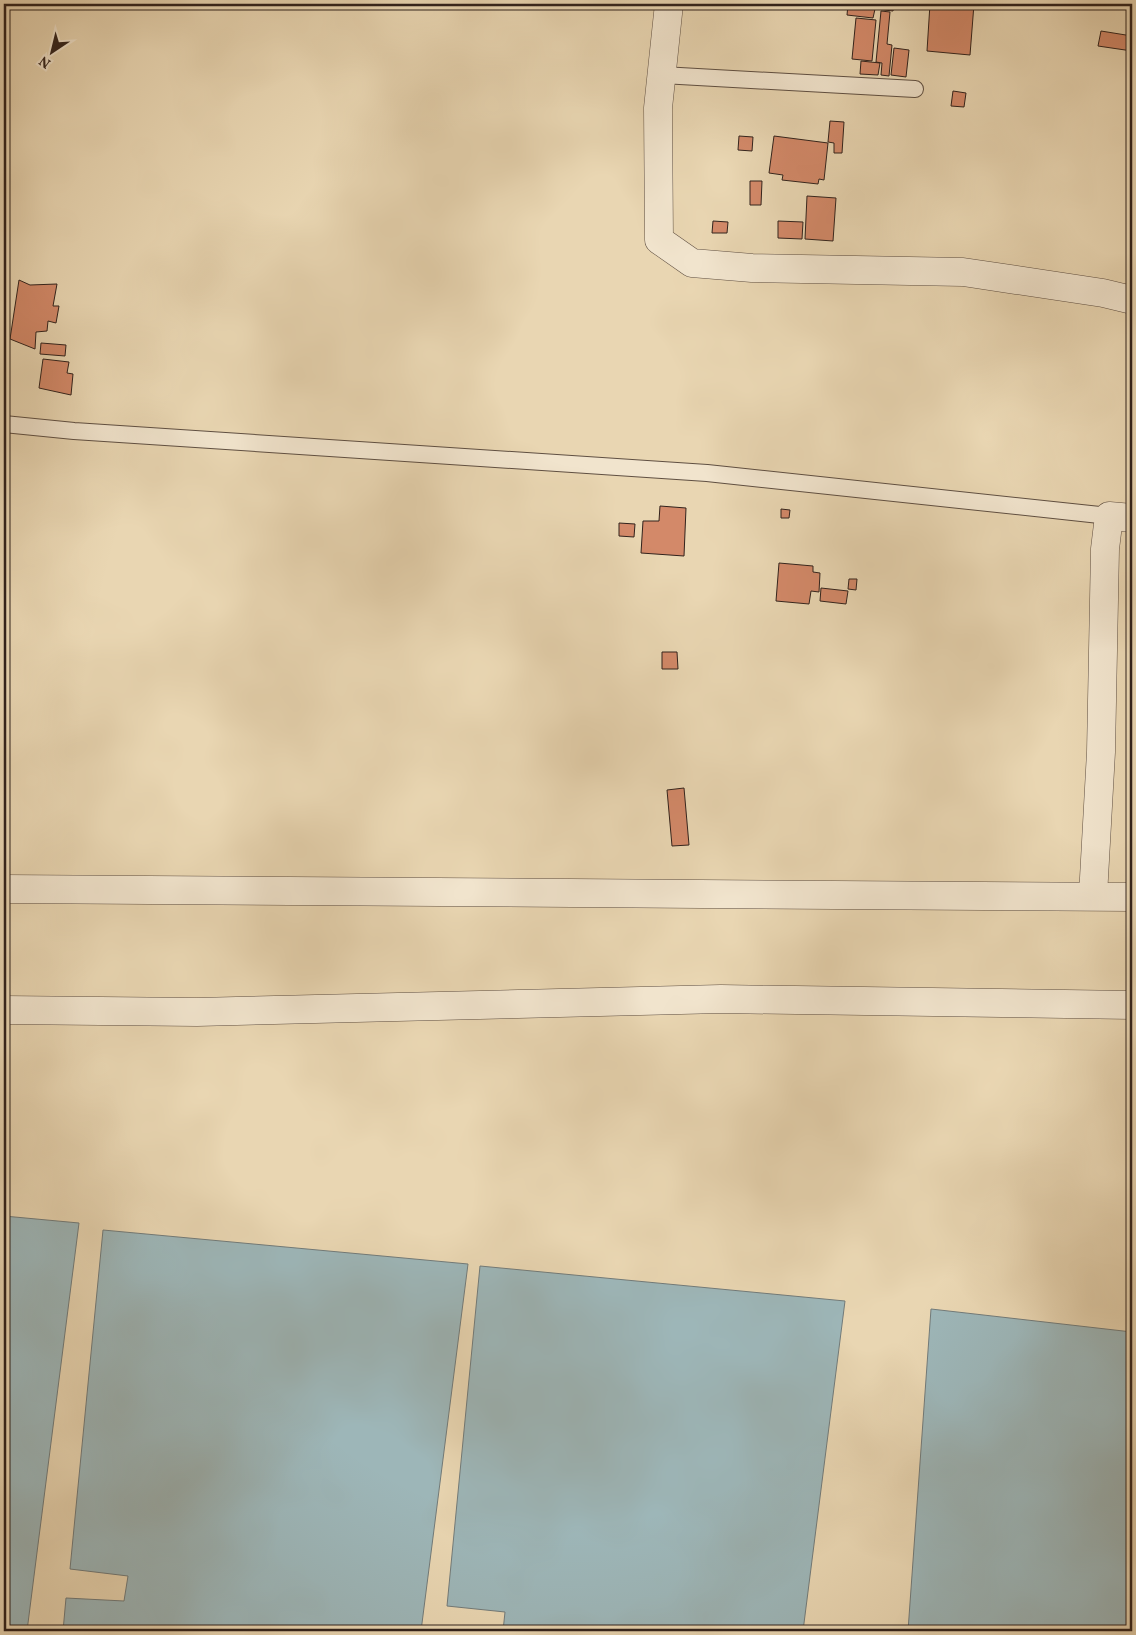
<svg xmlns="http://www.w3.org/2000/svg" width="1136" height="1635" font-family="Vollkorn,serif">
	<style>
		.water { fill: #9db6b8; stroke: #727b7a }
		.building { fill: #d38969; stroke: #31221c }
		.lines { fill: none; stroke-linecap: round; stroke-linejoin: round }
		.service-casing { stroke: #5f4f42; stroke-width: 18 }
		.minor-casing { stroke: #5f4f42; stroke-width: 29 }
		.service { stroke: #f1e4cd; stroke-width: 16 }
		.minor { stroke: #f1e4cd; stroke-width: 28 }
	</style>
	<rect width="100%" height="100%" fill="#e9d6b2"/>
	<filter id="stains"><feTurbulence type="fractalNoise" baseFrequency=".004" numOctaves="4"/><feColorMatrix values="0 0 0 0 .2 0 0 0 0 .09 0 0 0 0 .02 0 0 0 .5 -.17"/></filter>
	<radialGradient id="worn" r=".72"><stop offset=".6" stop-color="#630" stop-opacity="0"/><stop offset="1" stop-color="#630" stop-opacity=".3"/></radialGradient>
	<!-- water -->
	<path class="water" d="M4 1216 79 1223 27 1631H4Z
		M103 1230 468 1264 421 1631H63L66 1598 124 1601 128 1576 70 1569Z
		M480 1266 845 1301 803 1631H503L505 1612 447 1606Z
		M931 1309 1132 1332V1631H908Z"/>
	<!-- building -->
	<path class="building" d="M848 4H894L893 11 875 9 873 18 847 15Z
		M930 4H974L970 55 927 51Z
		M881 11 890 12 887 44 892 45 889 76 881 75 882 63 876 62Z
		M856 18 876 20 872 61 852 59Z
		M1101 31 1132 36V51L1098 46Z
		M894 48 909 50 906 77 891 75Z
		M861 61 880 63 878 75 860 74Z
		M953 91 966 93 964 107 951 106Z
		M830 121 844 122 842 153H834V143L828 142Z
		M739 136 753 137 752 151 738 150Z
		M774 136 828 143 824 180 819 179 818 184 782 180 783 175 769 173Z
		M750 181H762L761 205H750Z
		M807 196 836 198 833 241 805 239Z
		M713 221 728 222 727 233H712Z
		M778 221 803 222 802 239 778 238Z
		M19 280 30 285 57 284 53 306H59L56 323 48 321 47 331 36 332 35 349 10 339Z
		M41 343 66 345 65 356 40 354Z
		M43 359 69 362 67 373 73 374 71 395 39 388Z
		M660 506 686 508 684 556 641 553 643 521H659Z
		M781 509 790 510 789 518H781Z
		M619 523 635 524 634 537 619 536Z
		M779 563 813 566V572L820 573 819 592 811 591 809 604 776 601Z
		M849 579H857L856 590 848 589Z
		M821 588 848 591 846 604 820 601Z
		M662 652H677L678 669H662Z
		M684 788 689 845 672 846 667 790Z"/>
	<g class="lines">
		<defs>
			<path id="service" d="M662 75 915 89
				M4 424 74 431 707 473 1109 516"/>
			<path id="minor" d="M669 4 658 108 659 240 692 263 752 268 963 272 1103 293 1132 300
				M4 889 1132 897
				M1093 896 1101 752 1105 549 1109 516 1132 518
				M4 1010 197 1012 721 999 1132 1005"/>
		</defs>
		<!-- service casing -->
		<use href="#service" class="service-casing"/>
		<!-- minor casing -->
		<use href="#minor" class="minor-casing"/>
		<!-- service -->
		<use href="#service" class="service"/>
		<!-- minor -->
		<use href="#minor" class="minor"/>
	</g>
	<!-- margin -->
	<rect width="1136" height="1635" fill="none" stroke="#e9d6b2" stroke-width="20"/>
	<rect x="5" y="5" width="1126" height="1625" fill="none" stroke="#31221c" stroke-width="2.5"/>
	<rect x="10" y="10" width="1116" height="1615" fill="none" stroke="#31221c"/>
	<!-- north arrow -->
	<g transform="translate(52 52) rotate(215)" stroke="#f1e4cd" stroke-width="4" paint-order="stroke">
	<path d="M0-4L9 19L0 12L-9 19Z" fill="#31221c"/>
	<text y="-8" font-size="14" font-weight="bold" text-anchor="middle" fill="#31221c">N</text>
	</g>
	<rect width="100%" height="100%" filter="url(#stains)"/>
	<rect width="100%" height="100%" fill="url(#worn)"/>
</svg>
